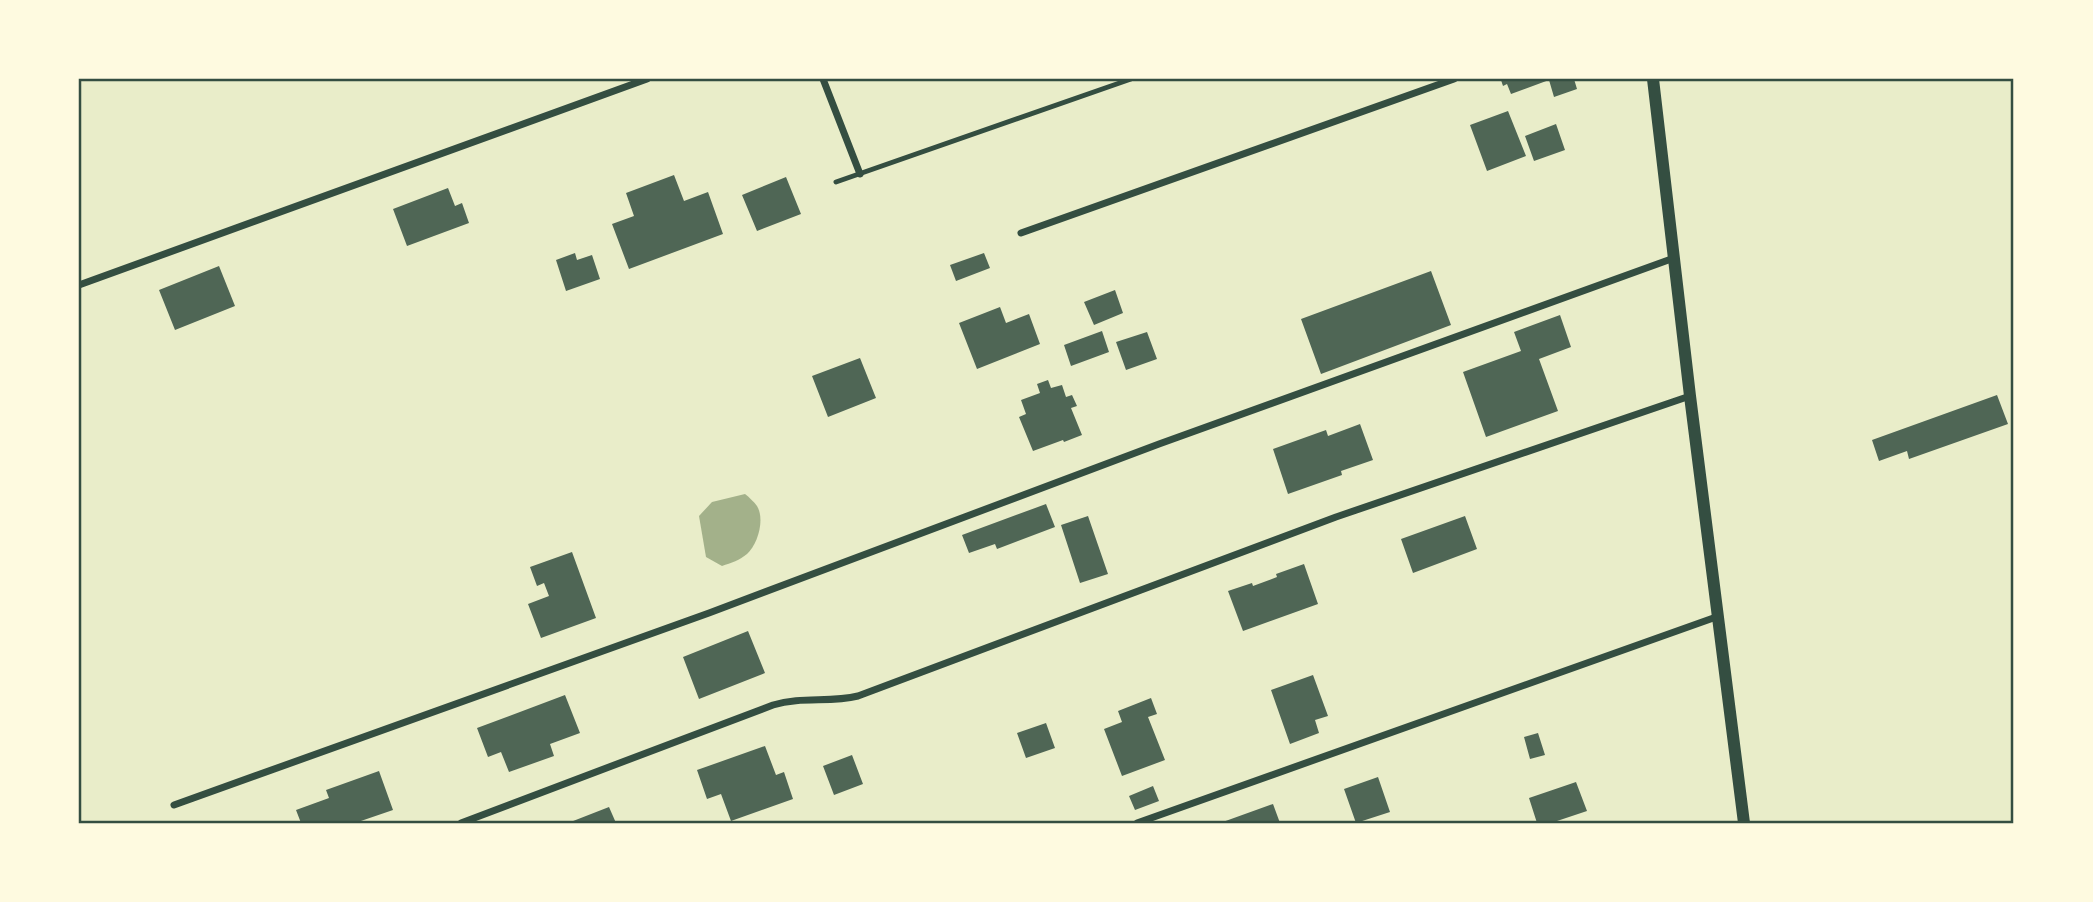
<svg xmlns="http://www.w3.org/2000/svg" width="2093" height="902" font-family="'Asap Condensed',sans-serif">
	<style>
		.water { fill: #a3b18a }
		.building { fill: #4f6655 }
		.lines { fill: none; stroke-linecap: round; stroke-linejoin: round }
		.service { stroke: #344e41; stroke-width: 5 }
		.minor { stroke: #344e41; stroke-width: 7 }
		.tertiary { stroke: #344e41; stroke-width: 12 }
		.neatline { fill: none; stroke: #344e41; stroke-width: 2.5 }
	</style>
	<rect width="100%" height="100%" fill="#e9edc9"/>
	<!-- water -->
	<path class="water" d="M745 494C749 497 754 502 757 506 765 519 758 544 747 554 740 560 731 563 722 566L706 557 699 516 712 502Z"/>
	<!-- building -->
	<path class="building" d="M1505 79H1574L1577 89 1554 97 1549 80 1511 94 1507 84 1503 86 1501 80Z
		M1508 111 1526 156 1487 171 1470 125Z
		M1556 124 1565 150 1534 161 1525 136Z
		M674 175 684 201 708 192 723 234 629 269 612 224 634 216 626 193Z
		M786 177 801 214 757 231 742 195Z
		M448 188 455 206 462 203 469 223 407 246 393 209Z
		M575 253 577 260 592 255 600 279 566 291 556 260Z
		M984 253 990 268 956 281 950 265Z
		M219 266 235 306 175 330 159 290Z
		M1431 271 1451 325 1321 374 1301 319Z
		M1115 290 1123 313 1094 325 1084 302Z
		M1000 307 1006 323 1029 314 1040 344 977 369 959 323Z
		M1560 315 1571 347 1539 359 1558 411 1486 437 1463 372 1521 351 1514 332Z
		M1102 331 1109 352 1071 366 1064 345Z
		M1147 332 1157 359 1126 370 1116 342Z
		M860 358 876 398 828 417 812 376Z
		M1048 380 1051 388 1062 385 1066 397 1072 395 1077 406 1071 408 1082 435 1064 442 1063 440 1033 451 1019 417 1026 414 1021 400 1040 393 1037 384Z
		M1997 395 2008 424 1909 459 1907 451 1879 461 1872 440Z
		M1360 424 1373 460 1341 471 1342 475 1288 494 1273 449 1326 430 1328 436Z
		M1046 504 1055 527 997 549 995 544 969 553 962 535Z
		M1088 516 1108 574 1080 583 1061 525Z
		M1465 516 1477 549 1413 573 1401 539Z
		M572 552 596 618 541 638 528 604 549 596 544 583 537 586 530 567Z
		M1304 564 1318 604 1243 631 1228 591 1252 583 1253 586 1277 577 1276 574Z
		M748 631 765 673 699 699 683 657Z
		M1313 675 1328 716 1315 720 1319 733 1290 744 1271 690Z
		M565 695 580 733 550 744 554 756 509 772 501 752 488 757 477 728Z
		M1151 698 1157 714 1148 717 1165 760 1122 776 1104 729 1122 722 1118 711Z
		M1046 723 1055 748 1026 758 1017 733Z
		M1538 733 1545 755 1530 759 1524 737Z
		M765 746 776 775 784 772 793 799 731 821 721 794 707 799 697 770Z
		M852 755 863 784 834 795 823 766Z
		M379 771 393 810 355 823H301L296 810 329 798 326 790Z
		M1378 777 1390 812 1356 823 1344 789Z
		M1576 782 1587 811 1551 823H1537L1529 798Z
		M1153 786 1159 801 1135 810 1129 796Z
		M1273 804 1280 823H1220Z
		M609 807 616 823H568Z"/>
	<g class="lines">
		<!-- service -->
		<path class="service" d="M836 182 1131 79"/>
		<!-- minor -->
		<path class="minor" d="M823 79 860 174
			M1021 233 1454 79
			M79 285 647 79
			M174 805 709 613 1159 444 1674 258
			M461 823 773 705C802 696 829 703 858 696L1336 517 1690 396
			M1137 823 1719 616"/>
		<!-- tertiary -->
		<path class="tertiary" d="M1653 79 1690 396 1744 823"/>
	</g>
	<!-- border -->
	<rect width="2093" height="902" fill="none" stroke="#fefae0" stroke-width="161"/>
	<rect x="80" y="80" width="1932" height="742" class="neatline"/>
</svg>
